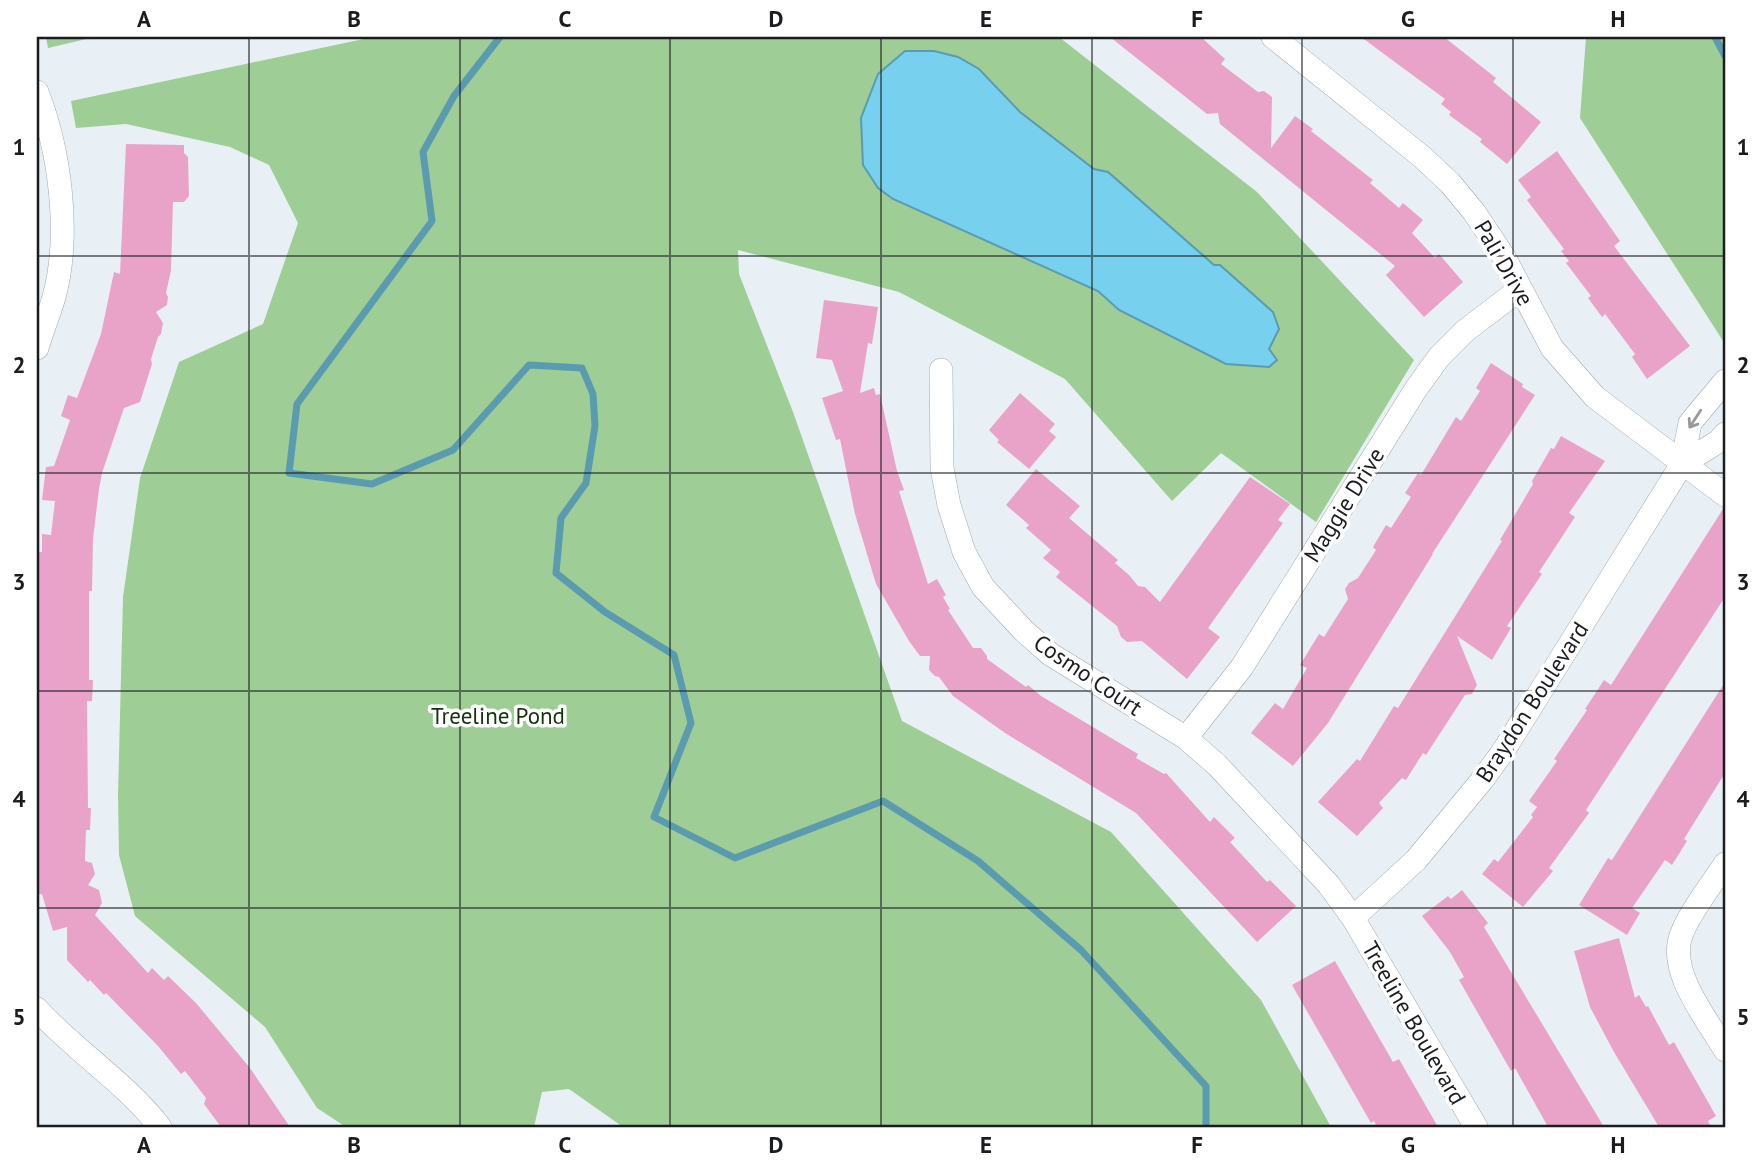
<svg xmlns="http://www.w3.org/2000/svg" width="1762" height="1164" font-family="'PT Sans',sans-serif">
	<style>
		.park { fill: #9ecd96 }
		.water { fill: #77d1ee; stroke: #5b9bb0; stroke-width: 2 }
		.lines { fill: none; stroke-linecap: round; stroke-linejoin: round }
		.stream { stroke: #5b9bb0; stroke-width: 7 }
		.building { fill: #e9a3c8 }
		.street-casing { stroke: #a0a8ae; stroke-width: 24 }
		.street { stroke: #fff; stroke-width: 23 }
		.oneway { stroke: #98999a }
		.grid { fill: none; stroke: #1a1c1f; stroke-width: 2; stroke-opacity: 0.55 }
		.labels { text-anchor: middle; stroke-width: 7; stroke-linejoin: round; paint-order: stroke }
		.street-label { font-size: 23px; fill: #1a1c1f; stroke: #fff }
		.park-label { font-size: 23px; fill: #12330c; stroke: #fff }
		.neatline { fill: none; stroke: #1a1c1f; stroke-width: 2.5 }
		.grid-label { font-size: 23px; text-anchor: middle; font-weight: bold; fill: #1a1c1f }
	</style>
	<rect width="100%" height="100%" fill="#e8f0f6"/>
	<!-- park -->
	<path class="park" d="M46 37H95L48 48Z
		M373 37H1059L1257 192 1414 360 1316 522 1221 453 1172 501 1065 379 899 292 738 250 739 274 793 412 902 721 1111 832 1261 1000 1331 1127H623L569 1089 542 1092 534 1127H346L317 1108 265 1027 135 916 119 855 118 795 123 597 140 478 179 362 263 324 298 223 269 165 230 147 126 124 76 128 71 101Z
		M1586 37H1725V344L1580 118Z"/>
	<!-- water -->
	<path class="water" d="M905 51H934L958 57 979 69 1020 112 1094 169 1108 172 1214 265H1220L1273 312 1279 329 1269 349 1277 360 1269 367 1226 364 1119 310 1098 291 893 199 878 188 863 165 861 118 878 74Z"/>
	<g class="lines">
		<!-- stream -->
		<path class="stream" d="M500 37 454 96 423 152 432 221 297 404 289 473 372 484 453 450 529 365 582 368 593 394 595 426 586 483 561 518 556 573 605 612 674 655 691 723 654 817 735 858 883 801 978 861 1081 950 1206 1086V1127
			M1715 37 1725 56"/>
	</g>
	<!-- building -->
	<path class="building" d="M1110 37H1201L1225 59 1221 64 1258 92 1264 91 1272 97 1271 148 1295 116 1313 129 1311 131 1373 180 1370 183 1399 208 1403 203 1423 220 1412 233 1435 258 1439 254 1463 282 1424 317 1386 275 1395 266 1220 124 1218 113 1207 114Z
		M1361 37H1444L1496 78 1493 82 1541 122 1507 164 1480 142 1482 139 1449 115 1451 112 1441 104 1445 99Z
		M126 144 184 145V153L188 157 189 196 184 202H173L171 270 166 293 168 297 167 305 156 312 163 323 161 334 158 337 151 359 152 364 140 402 124 408 102 473 99 489 93 539 92 591H89V680H93L92 701H87L88 808H91L90 830H86L85 861 92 863 95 874 88 885 99 890 102 903 95 915 148 973 152 968 164 980 168 976 196 1003 250 1068 290 1127H221L204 1104 206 1098 185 1071 181 1074 158 1046 106 993 104 995 90 980 88 982 67 960V927L53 931 42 894 37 895 39 635 37 616 39 552H42V534L51 535 55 501 42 500 46 467 54 466 70 420 61 416 68 395 77 398 101 334 114 272 120 274Z
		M1557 151 1620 241 1614 246 1690 346 1647 379 1632 357 1635 354 1605 314 1602 317 1588 298 1591 296 1566 263 1569 261 1561 251 1564 249 1527 200 1531 197 1518 180Z
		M824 300 878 307 872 344 868 343 860 393 874 388 876 395 880 394 897 471 904 490 899 491 928 584 937 579 946 595 943 597 950 609 948 610 973 648H981L987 656V659L1026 687 1028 685 1041 696 1138 754 1136 758 1164 774 1166 773 1210 822 1214 817 1235 838 1230 842 1267 882 1270 880 1296 906 1257 942 1136 813 1005 733 953 696 939 677 935 676 929 670 930 656H920L909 641 876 584 855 514 840 439 836 440 822 398 843 391 832 360 816 358Z
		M1491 363 1523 384 1522 387 1535 395 1432 554H1433L1328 723 1293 766 1251 733 1275 703 1283 709 1307 668 1300 665 1319 634 1324 637 1348 599 1345 589 1349 583 1358 578 1376 550 1373 547 1386 525 1391 528 1411 497 1405 493 1418 473 1421 475 1456 417 1461 421 1480 391 1476 388Z
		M1020 393 1055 424 1049 431 1056 437 1029 469 997 442 999 440 989 430Z
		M1561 436 1605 461 1569 513 1575 517 1539 572 1542 574 1507 626 1511 628 1492 660 1457 636 1477 685 1472 694 1465 695 1426 755 1423 753 1406 780 1402 778 1379 803 1383 808 1357 836 1318 802 1357 759 1360 761 1394 706 1398 708 1502 541 1500 540 1533 484 1532 481 1551 448 1554 449Z
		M1036 469 1080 506 1069 518 1118 560 1115 563 1129 575 1138 586 1145 587 1160 602 1250 477 1290 504 1278 520 1283 523 1208 628 1220 637 1187 679 1142 641 1127 642 1121 637 1117 626 1056 577 1060 572 1043 558 1051 550 1026 528 1029 525 1006 505Z
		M1723 509H1725V597L1586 810 1589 813 1549 868 1553 871 1523 907 1482 874 1494 859 1498 862 1533 817 1531 815 1537 807 1529 801 1557 761 1554 759 1587 710 1585 709 1604 680 1611 685Z
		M1725 682V773L1684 839 1687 841 1672 865 1665 860 1632 908 1640 913 1627 935 1579 905 1608 858 1612 860Z
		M1462 890 1488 923 1484 927 1604 1127H1548L1515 1068 1511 1071 1459 980 1464 977 1450 952 1422 916 1448 896 1451 899Z
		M1619 938 1635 998 1639 995 1646 1007 1648 1006 1669 1045 1674 1042 1716 1116 1708 1121 1711 1127H1659L1614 1052 1590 1007 1574 951Z
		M1335 961 1393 1062 1399 1059 1438 1127H1377L1374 1121 1371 1123 1292 985Z"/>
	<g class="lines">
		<defs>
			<path id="street" d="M1273 37 1421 156 1450 183 1474 212 1504 257 1552 348 1595 397 1725 495
				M37 92C60 151 71 235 54 297 49 314 42 331 37 348
				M941 370 942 468 949 505 964 552 983 587 1023 630 1050 654 1186 738 1217 765 1329 885 1353 918 1476 1127
				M1682 464 1719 441 1725 434
				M1186 738 1242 667 1416 389 1439 357 1465 331 1520 289
				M1725 864C1712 884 1690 912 1682 933 1666 970 1707 1019 1725 1050
				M1353 918 1416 860 1483 779 1504 750 1682 464 1690 423 1725 381
				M37 1009C75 1051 125 1082 160 1127"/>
		</defs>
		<!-- street casing -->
		<use href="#street" class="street-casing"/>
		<!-- street -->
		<use href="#street" class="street"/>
	</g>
	<!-- one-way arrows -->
	<defs><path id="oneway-shaft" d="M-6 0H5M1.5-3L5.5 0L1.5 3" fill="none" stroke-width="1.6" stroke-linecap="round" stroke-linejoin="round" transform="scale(1.75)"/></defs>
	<use class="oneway" href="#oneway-shaft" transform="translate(1695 419) rotate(123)"/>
	<!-- grid -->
	<path class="grid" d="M249 37V1127M460 37V1127M670 37V1127M881 37V1127M1092 37V1127M1302 37V1127M1513 37V1127M37 256H1725M37 473H1725M37 691H1725M37 908H1725"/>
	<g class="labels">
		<!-- street labels -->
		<g class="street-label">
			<text transform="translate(1504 263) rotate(60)" y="8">Pali Drive</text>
			<text transform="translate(1344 505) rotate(-58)" y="8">Maggie Drive</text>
			<text transform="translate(1088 675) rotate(34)" y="8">Cosmo Court</text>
			<text transform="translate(1532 702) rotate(-57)" y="8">Braydon Boulevard</text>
			<text transform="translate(1414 1023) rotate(60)" y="8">Treeline Boulevard</text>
		</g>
		<!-- park labels -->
		<g class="park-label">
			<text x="498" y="724">Treeline Pond</text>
		</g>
	</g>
	<!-- border -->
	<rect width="1762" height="1164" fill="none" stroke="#ffffff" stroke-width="77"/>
	<rect x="38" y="38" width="1686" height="1088" class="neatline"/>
	<g class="grid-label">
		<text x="144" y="27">A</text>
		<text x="354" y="27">B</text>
		<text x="565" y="27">C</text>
		<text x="776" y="27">D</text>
		<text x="986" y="27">E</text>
		<text x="1197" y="27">F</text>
		<text x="1408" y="27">G</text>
		<text x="1618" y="27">H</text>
		<text x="19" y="155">1</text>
		<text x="1743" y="155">1</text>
		<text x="19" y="373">2</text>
		<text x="1743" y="373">2</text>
		<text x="19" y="590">3</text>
		<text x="1743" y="590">3</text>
		<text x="19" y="807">4</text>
		<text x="1743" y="807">4</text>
		<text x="19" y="1025">5</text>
		<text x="1743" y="1025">5</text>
		<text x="144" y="1153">A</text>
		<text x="354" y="1153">B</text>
		<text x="565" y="1153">C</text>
		<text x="776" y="1153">D</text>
		<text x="986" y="1153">E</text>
		<text x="1197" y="1153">F</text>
		<text x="1408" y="1153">G</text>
		<text x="1618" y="1153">H</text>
	</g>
</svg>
